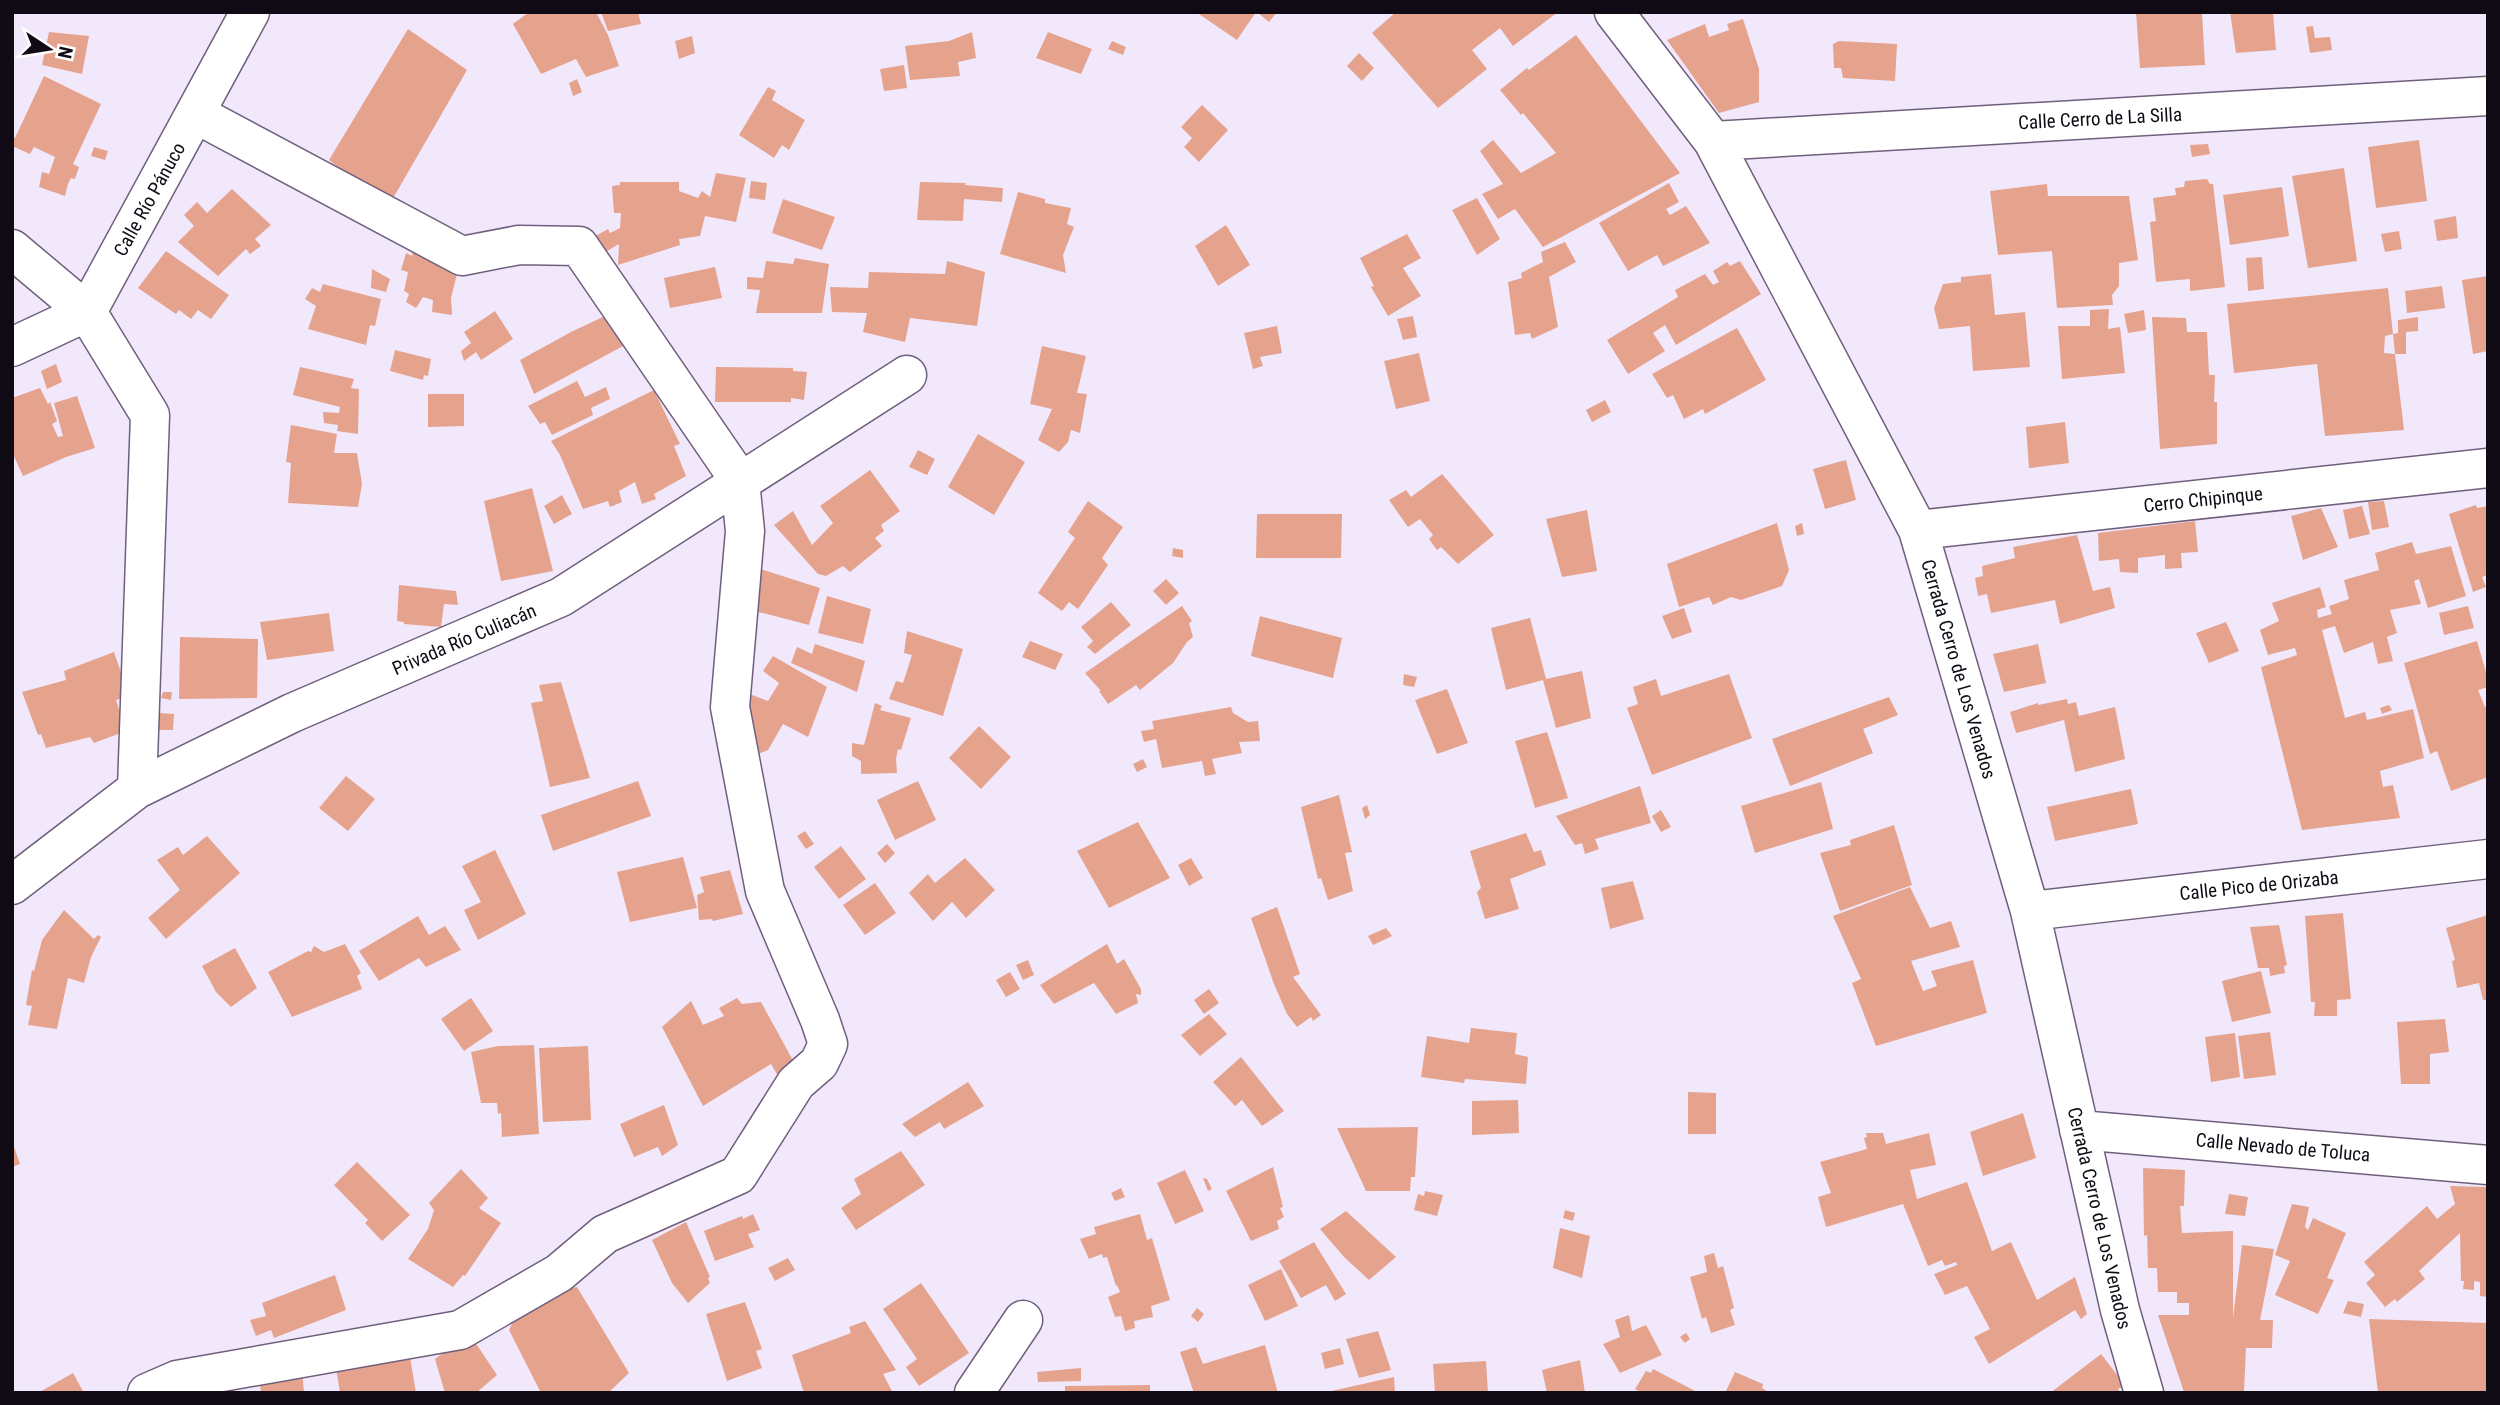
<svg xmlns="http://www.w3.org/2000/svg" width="2500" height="1405" font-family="'Roboto Condensed',sans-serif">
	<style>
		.building { fill: #e5a38e }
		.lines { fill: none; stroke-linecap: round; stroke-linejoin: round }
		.minor-casing { stroke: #6f5f7c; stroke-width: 41 }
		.minor { stroke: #fff; stroke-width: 38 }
		.labels { text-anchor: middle; stroke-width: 5; stroke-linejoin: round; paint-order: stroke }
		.street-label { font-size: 19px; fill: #100a15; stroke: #fff }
	</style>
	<rect width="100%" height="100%" fill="#f2e8fc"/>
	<!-- building -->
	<path class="building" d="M529 12H596L608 35 619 66 586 77 576 59 541 74 513 24Z
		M601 12H638L641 24 608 31Z
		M1196 12H1256L1237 40Z
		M1257 12H1277L1269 22Z
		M1396 12H1558L1513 46 1500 28 1472 50 1487 69 1438 108 1372 33Z
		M2136 12H2202L2205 65 2140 68Z
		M2230 12H2273L2276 50 2236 53Z
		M1743 19 1759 69V102L1719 113 1667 40 1705 24 1709 37 1729 30 1727 24Z
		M2313 26 2315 38 2330 37 2332 50 2310 53 2306 27Z
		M408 29 467 70 388 207 329 160Z
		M49 32 89 36 82 74 42 65Z
		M972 32 976 58 958 62 960 76 910 80 905 46 949 41Z
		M1048 32 1092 49 1081 74 1036 58Z
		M1576 35 1680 173 1543 247 1515 209 1498 219 1482 194 1503 184 1480 151 1493 140 1521 173 1556 153 1523 113 1521 115 1500 90 1527 68 1529 70Z
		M692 36 695 53 679 59 675 41Z
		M1112 41 1126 47 1123 55 1108 49Z
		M1839 41 1897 44 1895 81 1843 78 1841 68H1834L1833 44Z
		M1359 53 1374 68 1362 81 1347 66Z
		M904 65 907 88 884 91 880 69Z
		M44 76 101 104 73 164 79 167 75 179 71 178 68 184 65 196 39 187 42 172 49 174 55 157 34 147 30 154 12 146V137L15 138Z
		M577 79 582 92 573 96 569 83Z
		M768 87 776 91 772 100 805 120 789 150 782 145 774 158 739 135Z
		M1202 105 1228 130 1199 162 1184 147 1192 138 1181 127Z
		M2419 140 2427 201 2376 208 2368 147Z
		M2208 144 2210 154 2192 157 2190 145Z
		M94 147 108 151 105 160 91 156Z
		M2344 168 2357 261 2308 268 2292 176Z
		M716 173 746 178 736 222 705 216 700 236 679 239 680 245 618 265 619 244 602 254 594 237 608 229 610 233 620 228 621 213H614L612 186 620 185V182H679V191L698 198 702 191 710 197Z
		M2207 179 2210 184H2213L2225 287 2190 291V279L2156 282 2150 222 2156 221 2153 198 2176 195 2175 188 2184 187 2185 181Z
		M751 181 767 183 765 200 749 198Z
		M920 182 966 183 965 185 1003 188 1002 202 964 199 963 221 917 220Z
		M1669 183 1679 202 1666 209 1670 215 1686 206 1710 243 1663 266 1657 255 1628 271 1599 223Z
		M2047 184 2048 196H2129L2138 260 2119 263V286L2112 295 2113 305 2057 308 2052 251 1998 255 1990 191Z
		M2282 187 2289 236 2230 245 2223 195Z
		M232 189 271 225 255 239 261 246 250 254 246 249 218 276 178 242 194 226 184 215 197 202 207 213Z
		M1018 192 1045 199V203L1071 208 1067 224 1074 227 1063 255 1066 273 1000 254Z
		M1477 198 1500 239 1477 255 1452 210Z
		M783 199 835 217 822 250 772 233Z
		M2456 216 2458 238 2437 241 2434 220Z
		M1226 225 1250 265 1218 286 1195 246Z
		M2399 231 2402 249 2385 252 2381 234Z
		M1407 234 1421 258 1403 268 1421 296 1388 316 1371 287 1374 286 1360 258Z
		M1565 242 1576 262 1549 277 1558 327 1532 339 1530 333 1515 335 1508 282 1522 278 1521 273 1543 262 1541 252Z
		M414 246 461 258 451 298 452 315 432 312 433 300 423 297 416 308 406 302 409 294 404 291 408 272 401 270 406 253 412 256Z
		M166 251 229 295 211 319 198 310 191 319 179 310 176 314 138 288Z
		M2262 257 2264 289 2248 291 2246 258Z
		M795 258 829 264 822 313H756L760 290 747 289V277L763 278 766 261 793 264Z
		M947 261 985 272 977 326 910 318 905 342 863 332 867 313 832 312 830 287 868 288 869 272 945 274Z
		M1740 261 1761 294 1676 345 1665 325 1653 333 1665 351 1628 374 1607 340 1678 297 1675 290 1705 274 1713 285 1719 282 1713 271 1727 262 1730 266Z
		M715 267 722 298 670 308 664 278Z
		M372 269 390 279 386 292 371 288Z
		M1991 274 1995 315 2025 312 2030 367 1973 371 1970 326 1939 329 1934 308 1943 284 1961 282V277Z
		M2488 276V351L2473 354 2462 280Z
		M323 284 381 299 375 326 370 325 366 345 308 329 316 306 305 299 312 288 320 292Z
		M2442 286 2445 308 2407 313 2405 291Z
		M2388 288 2393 334 2385 336 2384 353 2395 354 2404 430 2325 436 2317 364 2234 373 2227 304Z
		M2109 309 2108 329 2120 327 2125 373 2062 379 2058 326H2090V310Z
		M2144 310 2146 330 2128 333 2124 314Z
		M495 311 513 339 481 360 476 352 464 361 461 351 471 343 464 332Z
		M609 314 625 345 534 394 520 360 571 332Z
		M1413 316 1417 337 1403 340 1397 319Z
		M2152 317 2186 318 2187 332H2207L2209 375H2215L2214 402H2217V444L2160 449Z
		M2418 317V331L2406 332V354H2395L2393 334 2398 333V320Z
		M1277 326 1282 353 1260 357 1263 366 1253 369 1244 333Z
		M1737 328 1766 380 1705 414 1703 409 1684 419 1673 395 1667 398 1652 374Z
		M1042 346 1086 356 1077 393 1087 394 1080 433 1071 430 1068 442 1059 452 1038 440 1052 409 1030 404Z
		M395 350 431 359 428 376 424 375 423 380 390 371Z
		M1419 353 1430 401 1396 409 1384 361Z
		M56 364 62 382 47 389 41 371Z
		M300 367 354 379 351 388 359 389 358 434 337 431 338 425 324 423 323 412 339 413 340 407 293 395Z
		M716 367 793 368V371L807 372 804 400 791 398V402H715Z
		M577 381 585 397 606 387 610 399 591 408 593 415 552 435 545 422 540 424 528 406Z
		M40 388 48 404 50 402 57 421 52 424 58 437 63 436 54 403 77 396 95 448 66 457 23 476 12 452V398Z
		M654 390 680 444 674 446 686 476 654 494 656 499 642 504 635 482 619 491 622 502 610 507 608 501 583 509 560 455 551 441Z
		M428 394H464V426L428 427Z
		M1605 400 1611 412 1592 422 1586 410Z
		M2065 422 2069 463 2029 468 2026 427Z
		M291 425 337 434 334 453H357L362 484 358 507 288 503 291 463 286 462Z
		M978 434 1025 462 994 515 948 487Z
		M918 450 935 459 927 475 909 467Z
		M1846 460 1856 500 1825 509 1813 469Z
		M870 470 900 511 881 525 884 531 875 538 882 546 850 572 843 566 826 576 818 574 774 525 793 511 812 545 833 523 820 506Z
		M1442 474 1494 535 1458 564 1441 547 1437 550 1429 539 1433 535 1420 519 1408 527 1389 500 1406 490 1411 497Z
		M532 488 553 571 501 581 484 501Z
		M562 495 572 514 554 524 544 506Z
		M1088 501 1123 527 1102 558 1108 565 1078 609 1069 602 1062 611 1038 593 1075 538 1068 532Z
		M2384 501 2389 527 2372 530 2368 502Z
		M2476 505 2477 508 2488 506V575L2482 577 2486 587 2473 592 2449 514Z
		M2362 506 2370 534 2349 539 2343 510Z
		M2321 508 2338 547 2303 560 2291 516Z
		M1587 510 1597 571 1562 577 1546 519Z
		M1257 514H1342L1341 558H1256Z
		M2195 521 2198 552 2181 553 2182 568 2165 569V555L2138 558V573L2120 572 2119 559 2099 561 2098 533Z
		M1777 523 1789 570 1782 586 1741 600 1731 597 1713 605 1709 597 1679 607 1667 564Z
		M1802 523 1804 534 1797 536 1795 526Z
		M2077 535 2093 591 2110 587 2115 608 2060 624 2055 600 1991 613 1987 594 1978 596 1975 578 1983 576 1982 566 2015 558 2013 547Z
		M2412 542 2416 554 2451 546 2466 596 2428 608 2419 579 2414 581 2421 604 2390 610 2397 633 2387 637 2393 661 2378 664 2373 642 2344 653 2335 626 2322 630 2345 718 2365 712 2367 720 2413 709 2424 758 2380 771 2383 787 2393 785 2400 818 2302 830 2261 667 2297 655 2295 648 2268 655 2260 630 2279 621 2272 603 2320 587 2326 607 2317 610 2318 618 2332 614 2329 606 2349 599 2344 580 2379 570 2375 553Z
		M1173 548 1183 550V558L1172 556Z
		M757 568 820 588 809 625 747 609Z
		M1166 579 1179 593 1166 605 1153 591Z
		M399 585 456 591 458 605 444 604 441 627 404 624V622L397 621Z
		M827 596 871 609 863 644 818 633Z
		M1111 602 1131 625 1095 654 1087 647 1093 641 1081 627Z
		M1182 606 1192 621 1189 623 1193 637 1187 642 1173 663 1140 690 1136 685 1108 704 1099 691H1101L1085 673Z
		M2468 606 2474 628 2444 635 2439 613Z
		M1684 608 1692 632 1672 639 1662 616Z
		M329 613 334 651 267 660 260 622Z
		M1260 616 1342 638 1333 678 1251 656Z
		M1530 618 1546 679 1582 671 1591 718 1556 728 1543 680 1506 690 1491 628Z
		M2226 622 2239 651 2209 663 2196 633Z
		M907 631 963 649 943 716 889 699 896 681 903 683 912 655 904 653Z
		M180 637 258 639 257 698 179 699Z
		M1030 641 1063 654 1055 670 1022 657Z
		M2477 641 2488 679V687L2478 690 2485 707 2488 706V777L2451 791 2437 751 2430 754 2404 663Z
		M815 644 865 661 857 692 791 663 797 647 812 654Z
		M2038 644 2046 683 2004 692 1993 654Z
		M114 652 129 696 116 700 126 731 94 743 90 737 46 748 41 734 38 735 22 692 66 680 64 671Z
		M773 656 827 687 808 737 783 724 768 750 753 756 741 691 768 701 779 683 763 671Z
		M1404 674 1417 677 1414 687 1403 685Z
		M1729 674 1752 738 1652 775 1627 708 1638 704 1633 687 1656 679 1661 696Z
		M561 682 590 778 550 787 531 703 543 701 539 685Z
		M1447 689 1468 743 1437 754 1415 700Z
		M163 692H172L171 700 161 698Z
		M1889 697 1898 715 1863 729 1873 753 1790 786 1772 739Z
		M2067 699 2068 704 2076 702 2079 716 2115 707 2125 759 2075 772 2064 720 2016 733 2010 712 2038 703V705Z
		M875 703 882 706 880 710 911 718 901 750 898 749 896 759 897 773 861 774V761L852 756V743L864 745Z
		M2389 705 2392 710 2382 714 2380 708Z
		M1231 707 1233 713 1248 722 1258 721 1260 741 1239 742 1242 753 1212 759 1216 774 1205 776 1202 761 1162 768 1156 739 1144 742 1141 731 1154 729 1152 721Z
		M159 713 174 714 173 730H156Z
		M979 726 1011 757 981 789 949 758Z
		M1547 732 1568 798 1535 808 1515 741Z
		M1143 759 1147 767 1137 772 1133 764Z
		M346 776 375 799 348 831 319 808Z
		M638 781 651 816 553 851 541 815Z
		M918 781 936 820 895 840 877 800Z
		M1821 782 1833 829 1755 853 1741 806Z
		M1640 786 1651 823 1595 839 1599 849 1585 854 1582 843 1575 845 1556 816Z
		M2131 789 2138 824 2055 841 2047 807Z
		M1339 795 1352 852 1345 853 1353 891 1328 900 1321 878 1318 879 1301 807Z
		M1367 805 1370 815 1365 819 1362 808Z
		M1661 810 1671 827 1661 832 1652 816Z
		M1138 822 1170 878 1109 908 1077 851Z
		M1894 825 1912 885 1840 911 1820 853 1851 845 1850 840Z
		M805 831 814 844 806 849 797 836Z
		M1526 833 1534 852 1541 850 1546 865 1510 879 1519 909 1485 919 1477 892 1481 888 1470 851Z
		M207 836 240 873 166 939 148 918 180 890 157 860 178 847 183 855Z
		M887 844 895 853 885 863 877 853Z
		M841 846 866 879 839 899 814 867Z
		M495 850 526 914 478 940 464 910 481 902 462 866Z
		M683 857 697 908 630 922 617 872Z
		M965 858 995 890 966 918 952 902 933 921 909 893 928 874 935 883Z
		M1191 858 1203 878 1189 886 1178 865Z
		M730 870 743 914 713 921 712 919 699 920 697 895 704 892 700 877Z
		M1633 881 1644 919 1610 929 1601 888Z
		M875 883 896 913 865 935 843 905Z
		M1910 887 1930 928 1951 921 1960 947 1911 961 1923 991 1937 986 1931 971 1973 960 1987 1013 1876 1046 1852 983 1861 979 1833 916Z
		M1277 907 1300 974 1293 977 1321 1015 1313 1021 1311 1017 1297 1027 1287 1014 1274 984 1251 918Z
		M64 910 94 939 98 935 101 937 91 957 84 983 68 978 57 1029 28 1025 32 1006 26 1005 32 970 34 971 42 940Z
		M2343 913 2351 999 2337 1000V1016H2314L2315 1002H2311L2305 916Z
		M2488 915V1000H2483L2479 983 2457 988 2452 961 2455 960 2446 928Z
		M418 916 429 935 445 926 461 950 426 967 419 958 379 981 359 951Z
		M2279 925 2287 965 2284 966 2285 973 2270 976 2269 968H2258L2250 927Z
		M1386 928 1392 936 1373 945 1368 936Z
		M345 944 361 973 357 976 362 989 292 1017 268 972 308 951 311 952 314 946 324 952Z
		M1107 944 1117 964 1124 959 1141 989V995L1136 994 1138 1003 1116 1014 1094 983 1054 1004 1040 985Z
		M235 948 257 988 231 1007 216 992 202 966Z
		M1028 960 1034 975 1023 980 1016 965Z
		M2261 971 2271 1013 2232 1022 2222 981Z
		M1010 972 1020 989 1006 997 996 980Z
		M1209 989 1219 1003 1204 1014 1194 1000Z
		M471 998 493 1031 464 1051 441 1019Z
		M737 998 742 1004 761 1002 796 1066 778 1076 771 1064 703 1106 662 1027 691 1001 703 1025 724 1016 719 1008Z
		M1209 1014 1227 1034 1200 1056 1181 1035Z
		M2445 1019 2449 1052 2430 1054V1084H2401L2397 1022Z
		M1471 1028 1517 1033 1515 1054 1528 1057 1526 1084 1465 1079 1464 1083 1421 1077 1427 1036 1469 1043Z
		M2270 1032 2276 1075 2244 1079 2238 1036Z
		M2235 1033 2240 1077 2211 1082 2205 1037Z
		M534 1045 539 1134 502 1137 501 1113 498 1114 497 1103H481L471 1052 498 1046Z
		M588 1046 591 1120 543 1122 539 1048Z
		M1241 1057 1284 1111 1262 1126 1242 1100 1235 1106 1213 1082Z
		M968 1082 984 1106 944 1129 940 1122 915 1137 902 1124Z
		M1688 1092 1716 1093V1134H1688Z
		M1518 1100 1519 1133 1472 1135V1101Z
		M664 1105 678 1145 662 1156 658 1147 634 1157 620 1124Z
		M2023 1113 2036 1158 1983 1176 1970 1132Z
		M1418 1127 1415 1177H1411L1410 1191H1366L1337 1128Z
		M1866 1133H1883L1886 1144 1929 1133 1936 1165 1910 1170 1917 1199 1967 1182 1992 1251 2011 1242 2037 1300 2075 1277 2087 1314 2081 1319 2075 1310 1989 1364 1974 1337 1990 1329 1967 1286 1945 1295 1934 1274 1957 1265 1956 1262 1945 1266 1942 1260 1928 1266 1903 1204 1826 1227 1818 1197 1831 1193 1820 1162 1867 1149 1864 1138 1867 1137Z
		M12 1141 20 1164 12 1167Z
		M901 1151 925 1185 856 1230 841 1208 861 1194 854 1179Z
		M357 1162 410 1215 382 1241 365 1223 368 1220 334 1185Z
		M1273 1167 1283 1207 1280 1208 1284 1217 1277 1221 1279 1229 1251 1241 1226 1191Z
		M2143 1168 2185 1170 2184 1206H2180L2182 1233 2233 1231V1318L2242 1245 2274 1249 2260 1320H2273L2272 1348H2246L2244 1392H2184L2158 1315H2189V1303H2177V1292H2158L2157 1268H2148L2147 1235 2144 1236Z
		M461 1169 488 1198 479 1208 501 1223 465 1276 463 1275 453 1287 408 1259 428 1229 434 1210 429 1203Z
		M1185 1170 1204 1211 1175 1224 1157 1183Z
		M1203 1178 1207 1179 1212 1189 1208 1191Z
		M2450 1186 2488 1187V1297L2480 1296V1282L2474 1281V1290L2463 1289 2464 1281H2461L2460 1233 2419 1271 2425 1279 2397 1302 2395 1299 2385 1307 2366 1283 2375 1275 2364 1262 2427 1206 2437 1219 2455 1204Z
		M1121 1188 1125 1197 1115 1201 1111 1193Z
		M1425 1191 1443 1195 1437 1216 1414 1210 1418 1194 1424 1196Z
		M2229 1194 2248 1197 2245 1216 2225 1214Z
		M2292 1204 2309 1207 2305 1227 2308 1230 2313 1218 2346 1233 2327 1278 2334 1280 2318 1314 2275 1295 2290 1261 2275 1255Z
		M1565 1210 1575 1213 1573 1221 1563 1218Z
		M1346 1211 1396 1257 1369 1280 1344 1257 1320 1229Z
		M753 1214 760 1230 748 1234 754 1247 715 1261 704 1231 742 1216 743 1219Z
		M1140 1214 1147 1240 1152 1238 1170 1300 1151 1306 1153 1317 1134 1321 1135 1328 1125 1331 1121 1316 1115 1317 1108 1297 1120 1292 1117 1285 1116 1286 1107 1257 1103 1258 1102 1254 1089 1259 1080 1239 1096 1234 1094 1227Z
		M686 1222 710 1277 708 1278 710 1283 688 1303 672 1283 652 1240Z
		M1560 1228 1590 1236 1582 1278 1553 1268Z
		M1314 1242 1346 1294 1335 1301 1326 1285 1301 1298 1279 1261Z
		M1714 1253 1718 1268 1723 1266 1734 1308 1730 1310 1735 1325 1711 1333 1706 1317 1702 1319 1690 1277 1707 1272 1704 1256Z
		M788 1258 795 1270 775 1281 768 1268Z
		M1281 1269 1298 1306 1265 1321 1248 1285Z
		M335 1275 346 1310 274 1338 271 1330 256 1336 250 1320 266 1316 262 1303Z
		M921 1283 969 1353 919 1386 906 1367 917 1359 883 1309Z
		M577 1287 629 1373 608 1393H541L509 1330 518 1312 550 1293Z
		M2348 1301 2364 1304 2361 1317 2343 1313Z
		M745 1302 762 1349 756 1351 762 1368 727 1381 706 1314Z
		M1197 1308 1204 1314 1198 1322 1191 1316Z
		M1629 1315 1632 1331 1646 1325 1662 1355 1620 1373 1603 1344 1620 1337 1615 1320Z
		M2369 1319 2488 1323V1393H2378Z
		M865 1321 896 1370 883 1374 893 1393H804L792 1355 851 1333 849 1327Z
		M1378 1331 1391 1370 1359 1378 1346 1339Z
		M469 1333 497 1375 476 1393H445L435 1359Z
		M1686 1333 1690 1339 1685 1343 1680 1337Z
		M1265 1345 1278 1393H1194L1180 1352 1196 1347 1203 1364Z
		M1340 1348 1344 1364 1325 1369 1321 1353Z
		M409 1351 416 1393H340L335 1362Z
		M2101 1354 2125 1385 2118 1389 2121 1393H2050Z
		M1580 1360 1585 1393H1547L1542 1370Z
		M1486 1361 1488 1393H1435L1433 1364Z
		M1081 1368V1381L1038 1382 1037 1372Z
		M302 1369 304 1393H261L259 1374Z
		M1653 1369 1699 1393H1642L1635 1389 1646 1371 1651 1373Z
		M1735 1372 1763 1384 1762 1388 1770 1393H1725Z
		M73 1373 84 1393H38Z
		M1394 1377 1395 1393H1327V1392Z
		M1150 1385V1393H1065V1386Z"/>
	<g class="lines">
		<defs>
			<path id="minor" d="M1614 12 1713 141 1918 530 2030 911 2120 1310 2144 1393
				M1713 141 2488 96
				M12 249 87 312 150 415 137 789
				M12 347 87 312 250 12
				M1918 530 2488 468
				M12 885 137 789 292 713 561 597 907 375
				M2030 911 2488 859
				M2079 1130 2488 1165
				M147 1393 177 1380 460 1330 559 1273 605 1234 738 1175 796 1083 819 1063 828 1044 820 1020 765 891 730 707 745 531 740 481 579 246 519 245 462 256 196 114
				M974 1393 1023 1320"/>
		</defs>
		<!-- minor casing -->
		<use href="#minor" class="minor-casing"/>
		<!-- minor -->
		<use href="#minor" class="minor"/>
	</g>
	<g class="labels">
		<!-- street labels -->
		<g class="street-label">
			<text transform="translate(2100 118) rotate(-3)" y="7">Calle Cerro de La Silla</text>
			<text transform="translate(149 199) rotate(-61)" y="7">Calle Río Pánuco</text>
			<text transform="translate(2203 499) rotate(-6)" y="7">Cerro Chipinque</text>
			<text transform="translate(464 639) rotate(-23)" y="7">Privada Río Culiacán</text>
			<text transform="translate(1959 669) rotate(74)" y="7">Cerrada Cerro de Los Venados</text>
			<text transform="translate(2259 885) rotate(-6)" y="7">Calle Pico de Orizaba</text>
			<text transform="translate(2283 1147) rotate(5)" y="7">Calle Nevado de Toluca</text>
			<text transform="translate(2100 1218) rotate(77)" y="7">Cerrada Cerro de Los Venados</text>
		</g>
	</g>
	<!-- border -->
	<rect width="2500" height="1405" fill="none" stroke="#100a15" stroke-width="28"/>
	<!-- north arrow -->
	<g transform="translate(49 49) rotate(102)" stroke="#ffffff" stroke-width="5" paint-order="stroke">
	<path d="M0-5L12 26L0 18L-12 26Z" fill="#100a15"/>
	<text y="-10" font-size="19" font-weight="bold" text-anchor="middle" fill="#100a15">N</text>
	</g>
</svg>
